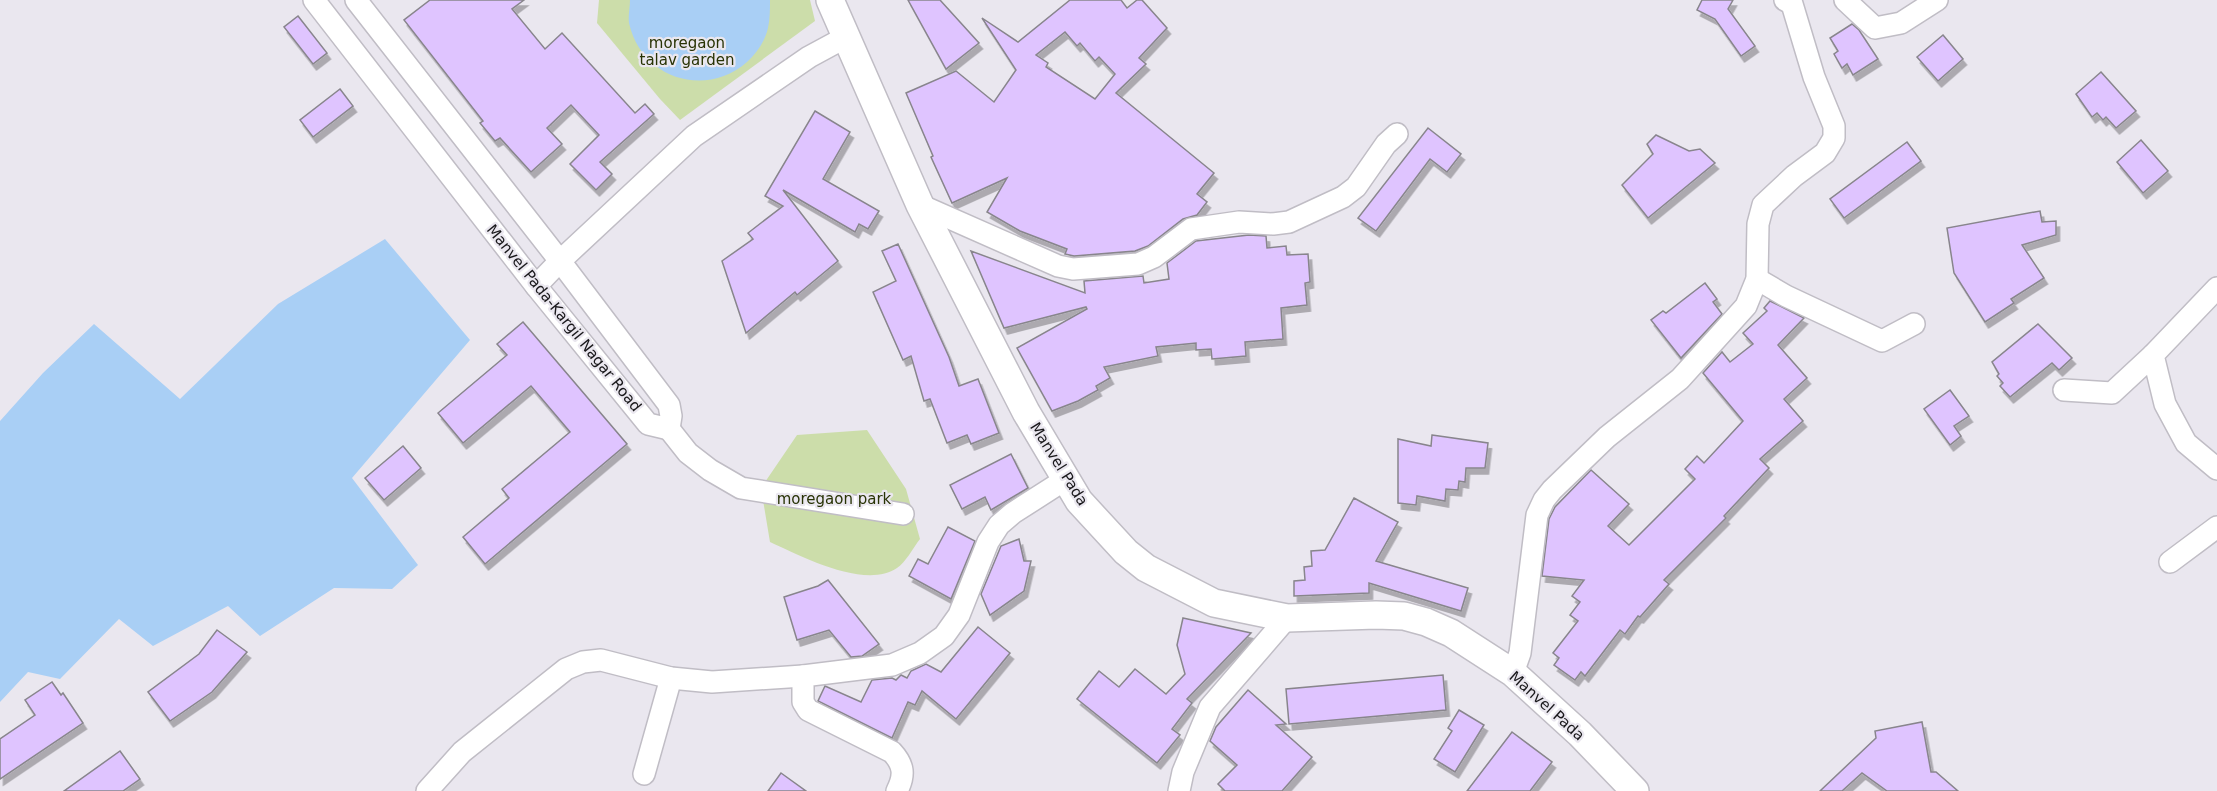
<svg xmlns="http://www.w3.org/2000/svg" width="2217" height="791" font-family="'DejaVu Sans',sans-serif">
  <defs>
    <filter id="shadow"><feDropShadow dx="3.5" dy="6" stdDeviation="0" flood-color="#0004"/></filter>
  </defs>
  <rect width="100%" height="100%" fill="#eae7ef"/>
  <!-- green -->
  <g fill="#cda">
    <polygon points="599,0 810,0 815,21 680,120 660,99 597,23"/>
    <path d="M867,430L906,489L920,539C913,548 906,562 897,568C865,590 801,556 770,542L761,488L797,435Z"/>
  </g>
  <!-- water -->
  <g fill="#a9cff5">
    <path d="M630,0H770C770,9 770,19 768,28C765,41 757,53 747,62C705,99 641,78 629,23C628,16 630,7 630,0Z"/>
    <polygon points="385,239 470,340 352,478 418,565 392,589 334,588 260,636 228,606 153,646 119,619 60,679 28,672 0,702 0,421 43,373 94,324 180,399 278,304"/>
  </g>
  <!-- building -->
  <g fill="#dfc4ff" stroke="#88858c" stroke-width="1.5" fill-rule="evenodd" filter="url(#shadow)">
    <polygon points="430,0 524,0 512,9 545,49 562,33 635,113 645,104 654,114 600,162 612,174 596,190 570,164 599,135 571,105 547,128 562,144 531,172 500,138 495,141 480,123 483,121 404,20"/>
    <polygon points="908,0 940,0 979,43 946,69"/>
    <path d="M1070,0H1121L1127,8L1137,0H1142L1167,28L1139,58L1146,64L1116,93L1214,173L1197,194L1207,202L1197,215L1183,219L1148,246L1135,251L1074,256L1065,254L1067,249L1020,231L987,212L1007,178L952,203L931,157L933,156L906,93L956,71L994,102L1016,70L982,18L1018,42ZM1065,32L1077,46L1080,43L1095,61L1099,57L1115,74L1095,99L1046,67L1048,63L1036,55Z"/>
    <polygon points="1702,0 1733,0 1728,9 1755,46 1741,56 1715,19 1697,10"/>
    <polygon points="298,16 327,53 313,64 284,27"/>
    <polygon points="1852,24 1859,30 1878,59 1853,75 1847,64 1842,68 1834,54 1838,51 1830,38"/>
    <polygon points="1943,35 1963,59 1938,81 1917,57"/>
    <polygon points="2101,72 2136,111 2116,128 2106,117 2103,120 2097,113 2092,117 2076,94"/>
    <polygon points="340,89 353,106 313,137 300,120"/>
    <polygon points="815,111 850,132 823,179 879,211 868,229 859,224 855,232 783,190 838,261 797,295 795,292 746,333 722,261 753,239 748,233 783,206 765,196"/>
    <polygon points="1428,128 1461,154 1447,172 1430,159 1376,231 1358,218"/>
    <polygon points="1656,135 1689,151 1700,149 1715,163 1648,218 1622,185 1653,154 1647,144"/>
    <polygon points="2141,140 2168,171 2143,193 2117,162"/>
    <polygon points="1907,142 1921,161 1844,218 1830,199"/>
    <polygon points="2040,211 2042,222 2056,221 2056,235 2022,245 2044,278 2011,299 2014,303 1985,322 1954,273 1947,228"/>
    <polygon points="1249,235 1266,236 1267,248 1286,246 1287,255 1308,254 1310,282 1305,283 1307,305 1281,308 1283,339 1245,342 1246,356 1212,359 1211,349 1196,350 1196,343 1156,347 1158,356 1104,367 1110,378 1096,386 1098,390 1078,401 1052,411 1017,348 1087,309 1086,307 1004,328 971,251 1085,293 1084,281 1143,276 1144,283 1169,279 1167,263 1196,241"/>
    <polygon points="898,244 949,357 959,386 978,379 999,433 971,444 967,435 947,443 930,399 924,401 911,356 903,360 873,292 896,281 882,251"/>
    <polygon points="1705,283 1717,299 1713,302 1722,314 1681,358 1651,320 1663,311 1666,313"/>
    <polygon points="1770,301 1804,318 1778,345 1807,378 1784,399 1803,421 1760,459 1769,468 1724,516 1726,518 1664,580 1669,584 1640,617 1638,616 1625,634 1620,630 1585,676 1581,672 1575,680 1554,665 1559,658 1553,653 1578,621 1570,615 1580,602 1572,596 1584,580 1542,576 1549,519 1555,507 1591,470 1629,504 1608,526 1629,545 1695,479 1685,469 1697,456 1704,463 1743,421 1703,373 1722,352 1730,362 1753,344 1743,333 1767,311 1764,308"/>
    <polygon points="523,322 627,444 485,564 463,537 509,498 502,489 570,432 531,386 463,443 438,413 507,355 497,344"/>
    <polygon points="2038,324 2072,358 2059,370 2052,363 2010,397 2000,386 2003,383 1997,376 1999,374 1992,362"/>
    <polygon points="1950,390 1969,416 1954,426 1961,436 1950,445 1924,409"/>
    <polygon points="1432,435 1488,443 1485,468 1466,468 1465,482 1459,481 1458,490 1446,489 1445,501 1417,496 1416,505 1398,503 1398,439 1431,446"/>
    <polygon points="403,446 421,468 384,500 365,478"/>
    <polygon points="1011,454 1028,488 991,510 985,497 962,509 950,485"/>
    <polygon points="1354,498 1398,522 1376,561 1468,588 1461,611 1369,583 1369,593 1294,596 1294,581 1305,580 1304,567 1312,566 1311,551 1325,550"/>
    <polygon points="948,527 975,541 951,599 909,576 918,559 928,564"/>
    <polygon points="1019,539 1024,561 1031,561 1024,591 990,615 981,594 1001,546"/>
    <polygon points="828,580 879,644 862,656 851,657 829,630 797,640 784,597 818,586"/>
    <polygon points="1183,618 1251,633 1187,699 1192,703 1172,729 1180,735 1157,763 1077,699 1099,671 1119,687 1135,669 1166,694 1185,674 1177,645"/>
    <polygon points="978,627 1010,653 956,719 922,691 915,705 908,702 892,738 818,701 825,686 861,702 872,680 892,678 896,680 901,675 907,678 911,671 926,664 941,672"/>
    <polygon points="217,630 247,652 212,692 170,721 148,692 199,654"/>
    <polygon points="1443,675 1446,710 1289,724 1286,689"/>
    <polygon points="52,682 61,695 63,693 83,723 0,779 0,739 35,715 25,700"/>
    <polygon points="1248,690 1286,724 1276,725 1312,757 1282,791 1225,791 1218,784 1237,765 1210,741 1216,727"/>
    <polygon points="1459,710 1484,725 1455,772 1434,759 1452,731 1448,728"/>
    <polygon points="1922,722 1931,772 1936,772 1958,791 1887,791 1862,773 1842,791 1820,791 1876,738 1875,731"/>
    <polygon points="1512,732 1552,762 1530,791 1467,791"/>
    <polygon points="120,751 140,779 123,791 64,791"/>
    <polygon points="781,773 806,791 768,791"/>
  </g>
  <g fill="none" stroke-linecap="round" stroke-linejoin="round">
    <defs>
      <g id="minor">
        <polyline points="314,0 536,286 648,424 669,429 671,416 669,405 560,261 356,0"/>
        <polyline points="1845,0 1875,28 1901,23 1937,0"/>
        <polyline points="920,205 1058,266 1073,269 1138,264 1154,257 1191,229 1239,222 1273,224 1289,222 1343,197 1356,187 1386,144 1397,134"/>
        <polyline points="1757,279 1786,296 1882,341 1914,324"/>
        <polyline points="536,286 560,261 694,136 809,57 846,37"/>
        <polyline points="2217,288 2153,355 2165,404 2186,443 2217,469"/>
        <polyline points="2064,390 2112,393 2153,355"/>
        <polyline points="669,429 688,453 710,470 741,488 903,514"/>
        <polyline points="2170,562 2217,527"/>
        <polyline points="1513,673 1520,653 1537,515 1544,500 1552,490 1607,437 1680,379 1746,306 1757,279 1758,224 1763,205 1794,176 1825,153 1834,138 1834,126 1814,77 1792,4 1785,0"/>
        <polyline points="644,774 671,678"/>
        <polyline points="427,791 462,752 566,669 583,662 601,660 671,678 712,682 803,676"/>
        <path d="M897,791C905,775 904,765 892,752L808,710L803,702V676L892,665L920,653L944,636L959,615L988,542L999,525L1013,513L1066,479"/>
        <polyline points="1179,791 1183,772 1210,707 1287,618"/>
      </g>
      <polyline id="major" points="830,0 920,205 1026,412 1079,501 1126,552 1146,568 1214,603 1287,618 1376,615 1404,616 1426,622 1451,633 1513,673 1580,734 1635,791"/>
    </defs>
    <!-- minor casing -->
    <use href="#minor" stroke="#c0bdc5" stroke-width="24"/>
    <!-- major casing -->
    <use href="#major" stroke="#c0bdc5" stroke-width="30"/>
    <!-- minor -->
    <use href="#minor" stroke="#fff" stroke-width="21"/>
    <!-- major -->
    <use href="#major" stroke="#fff" stroke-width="27"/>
  </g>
  <g text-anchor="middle" stroke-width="4.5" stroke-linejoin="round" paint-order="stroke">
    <!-- park labels -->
    <g font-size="15" fill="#283305" stroke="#eae7ef">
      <text x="687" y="48">moregaon<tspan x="687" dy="17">talav garden</tspan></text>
      <text x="834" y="504">moregaon park</text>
    </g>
    <!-- street labels -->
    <g font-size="15" fill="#19181b" stroke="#eae7ef">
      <text transform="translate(564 318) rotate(51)" y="5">Manvel Pada-Kargil Nagar Road</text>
      <text transform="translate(1059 464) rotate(58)" y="5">Manvel Pada</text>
      <text transform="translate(1547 706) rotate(42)" y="5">Manvel Pada</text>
    </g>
  </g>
</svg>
